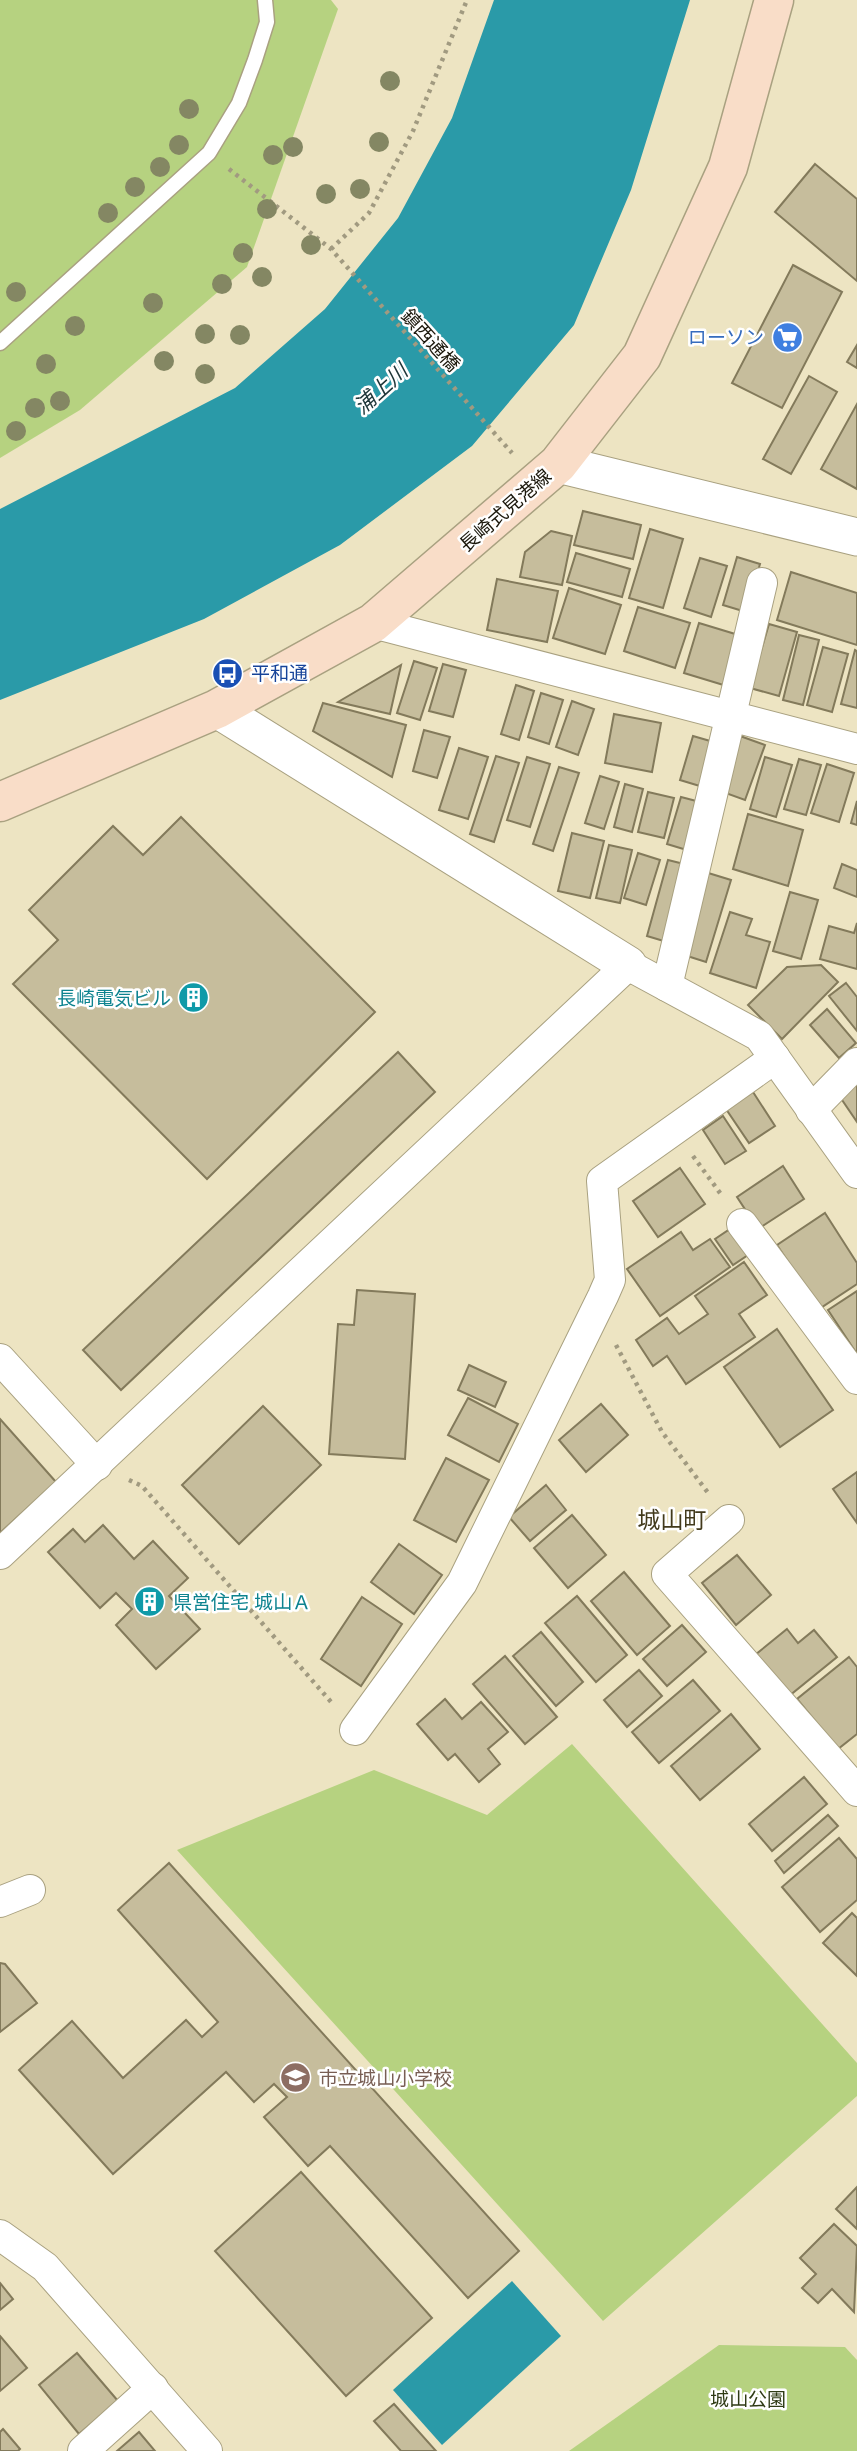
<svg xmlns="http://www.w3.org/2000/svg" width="857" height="2451" font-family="Montserrat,'Noto Sans JP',sans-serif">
  <rect width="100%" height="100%" fill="#ede4c2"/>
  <!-- green -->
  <g fill="#b6d280">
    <polygon points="0,0 331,0 338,9 247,267 80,410 0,458"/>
    <polygon points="572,1744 857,2063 857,2096 603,2321 177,1850 374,1770 487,1815"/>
    <polygon points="719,2345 845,2347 857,2360 857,2451 569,2451"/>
  </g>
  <!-- water -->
  <g fill="#2a9aa8">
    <polygon points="494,0 690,0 631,190 574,325 472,446 340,545 204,619 0,700 0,509 235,388 325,309 398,218 452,118"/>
    <polygon points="512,2281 561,2336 442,2445 393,2390"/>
  </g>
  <!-- building -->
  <g fill="#c6bd9c" stroke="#837a5b" stroke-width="2">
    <polygon points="815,164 857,199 857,281 775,212"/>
    <polygon points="793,265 842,292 782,408 732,383"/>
    <polygon points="857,345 857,368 847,362"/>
    <polygon points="809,376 837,392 791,474 763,459"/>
    <polygon points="857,404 857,489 821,469"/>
    <polygon points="583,511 641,525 633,559 574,545"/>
    <polygon points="650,529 683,539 663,608 629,598"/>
    <polygon points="551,531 572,536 562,585 520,577 525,552"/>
    <polygon points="576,553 630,569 622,597 567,582"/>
    <polygon points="737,557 760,564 746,612 723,605"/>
    <polygon points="700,558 727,566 711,617 684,608"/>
    <polygon points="791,572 857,593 857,645 777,620"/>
    <polygon points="497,579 558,591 547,642 487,630"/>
    <polygon points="569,588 621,605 605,654 553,638"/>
    <polygon points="638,607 690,623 675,668 624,651"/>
    <polygon points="699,623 745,637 730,687 684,673"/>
    <polygon points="769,624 797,632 779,696 750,688"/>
    <polygon points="799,635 819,640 803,705 783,700"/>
    <polygon points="823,647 848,654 832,712 807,705"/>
    <polygon points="855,650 857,651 857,708 841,704"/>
    <polygon points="414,661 437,668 420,720 397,713"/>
    <polygon points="443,664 466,670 453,717 429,711"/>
    <polygon points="401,665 390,714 338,702"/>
    <polygon points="516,685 534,691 519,740 501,734"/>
    <polygon points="541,693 563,700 549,744 528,737"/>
    <polygon points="572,701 594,709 578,755 556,747"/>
    <polygon points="323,703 406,725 392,777 313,731"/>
    <polygon points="614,714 661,723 652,772 605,763"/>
    <polygon points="424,730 450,737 437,778 413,771"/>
    <polygon points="693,736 717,743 703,787 680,780"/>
    <polygon points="740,736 765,745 745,800 720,791"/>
    <polygon points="459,748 488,757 468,819 439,810"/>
    <polygon points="496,756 519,763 494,842 470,834"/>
    <polygon points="527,757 550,764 530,827 507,820"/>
    <polygon points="765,757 792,765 776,817 750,809"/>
    <polygon points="799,759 821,765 806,815 784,809"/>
    <polygon points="827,764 854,773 839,822 811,813"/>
    <polygon points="559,767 579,773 553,851 533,844"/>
    <polygon points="600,776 619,782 604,829 585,823"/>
    <polygon points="625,784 643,789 632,832 614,827"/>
    <polygon points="648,792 674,798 664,838 638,832"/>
    <polygon points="681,797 704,803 690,851 667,844"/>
    <polygon points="857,801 857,825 851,823"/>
    <polygon points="748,814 803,830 788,886 733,869"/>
    <polygon points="181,817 375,1012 207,1179 13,984 58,940 29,910 113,826 143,855"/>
    <polygon points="572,833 604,841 590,898 558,891"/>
    <polygon points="609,845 632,850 620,903 596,898"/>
    <polygon points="638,853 660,860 646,905 624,898"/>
    <polygon points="668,860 688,865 667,942 647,936"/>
    <polygon points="842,864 857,870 857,897 834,888"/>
    <polygon points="705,872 731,880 706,962 681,954"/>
    <polygon points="790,892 818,900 801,959 773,951"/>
    <polygon points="730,912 752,919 746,935 770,942 756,988 710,973"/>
    <polygon points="857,923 857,969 820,959 829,926 854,933"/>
    <polygon points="821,965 838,982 782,1039 748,1005 787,967"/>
    <polygon points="846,983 857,997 857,1031 829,996"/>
    <polygon points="827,1009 856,1043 839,1058 810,1025"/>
    <polygon points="398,1052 435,1092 121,1390 83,1350"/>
    <polygon points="857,1081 857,1122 838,1094"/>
    <polygon points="753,1092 775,1126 749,1143 726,1109"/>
    <polygon points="723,1116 746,1151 725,1164 703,1130"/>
    <polygon points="783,1166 804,1199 758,1229 737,1197"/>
    <polygon points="680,1168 705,1204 658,1237 633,1201"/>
    <polygon points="825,1213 857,1263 857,1284 819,1309 777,1245"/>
    <polygon points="733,1227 751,1253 733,1265 715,1239"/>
    <polygon points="681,1232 693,1250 710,1239 730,1267 660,1316 627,1269"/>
    <polygon points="744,1262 767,1295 739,1314 755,1337 686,1384 667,1356 653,1366 636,1340 667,1318 679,1334 708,1314 695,1296"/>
    <polygon points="357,1290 415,1294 405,1459 329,1454 338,1324 354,1325"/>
    <polygon points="857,1291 857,1354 828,1310"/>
    <polygon points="777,1329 833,1410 780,1447 724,1367"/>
    <polygon points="469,1365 506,1382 495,1407 458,1390"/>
    <polygon points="468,1398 518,1424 499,1462 448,1435"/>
    <polygon points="601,1404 628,1435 586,1472 559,1440"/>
    <polygon points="263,1406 321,1465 239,1544 182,1485"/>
    <polygon points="0,1419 56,1482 0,1533"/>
    <polygon points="446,1458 489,1480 456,1542 414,1520"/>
    <polygon points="857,1472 857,1523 833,1489"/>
    <polygon points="546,1485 566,1510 530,1541 509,1517"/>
    <polygon points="572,1515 606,1555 568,1588 534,1548"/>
    <polygon points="103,1525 134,1559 153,1541 188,1578 169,1596 200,1629 156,1669 116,1625 132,1609 116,1593 100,1608 48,1552 73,1529 85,1542"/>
    <polygon points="399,1544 442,1575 414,1614 371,1582"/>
    <polygon points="737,1555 771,1595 736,1625 702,1583"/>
    <polygon points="624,1572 670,1626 637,1655 591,1601"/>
    <polygon points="577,1596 627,1655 596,1682 545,1623"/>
    <polygon points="362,1597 402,1624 361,1686 321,1659"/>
    <polygon points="682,1625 706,1652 667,1686 643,1659"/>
    <polygon points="787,1629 798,1643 814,1630 837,1657 789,1696 755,1655"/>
    <polygon points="541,1632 583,1682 556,1706 513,1656"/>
    <polygon points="505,1656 557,1717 525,1744 473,1684"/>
    <polygon points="849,1657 857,1667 857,1734 838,1749 797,1699"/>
    <polygon points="639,1670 662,1696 627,1727 604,1700"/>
    <polygon points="693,1680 720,1711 659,1763 632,1732"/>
    <polygon points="445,1699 462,1719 481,1702 508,1732 488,1749 500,1764 479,1782 455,1754 448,1760 417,1724"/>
    <polygon points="731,1714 760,1749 700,1800 671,1766"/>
    <polygon points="804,1777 827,1804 772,1851 749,1824"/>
    <polygon points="828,1815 838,1826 784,1873 775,1861"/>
    <polygon points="839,1838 857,1859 857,1900 820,1932 782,1887"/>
    <polygon points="169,1863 519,2251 468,2298 330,2146 308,2166 264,2117 287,2097 274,2084 254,2102 226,2072 113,2174 19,2070 72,2021 123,2078 186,2020 202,2037 218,2022 118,1910"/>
    <polygon points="852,1913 857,1918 857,1976 823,1943"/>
    <polygon points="0,1963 5,1964 37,2003 0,2032"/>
    <polygon points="301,2172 432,2318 346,2396 215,2251"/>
    <polygon points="857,2187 857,2229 836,2209"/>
    <polygon points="834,2224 857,2246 854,2312 832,2289 818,2303 802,2288 816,2274 800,2258"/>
    <polygon points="0,2283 13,2299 0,2310"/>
    <polygon points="0,2336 27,2368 0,2391"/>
    <polygon points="77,2353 118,2401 79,2434 39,2385"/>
    <polygon points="394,2404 436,2451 401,2451 374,2421"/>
    <polygon points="3,2429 20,2449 18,2451 0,2451 0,2432"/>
    <polygon points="139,2432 155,2451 117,2451"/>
  </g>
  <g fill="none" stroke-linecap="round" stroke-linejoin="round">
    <defs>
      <polyline id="service" points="0,343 209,153 239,103 255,60 267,22 265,0"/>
      <g id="minor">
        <polyline points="373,623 857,749"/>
        <polyline points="667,986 762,583"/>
        <polyline points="811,1110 857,1063"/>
        <polyline points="742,1224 857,1379"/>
        <polyline points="0,1359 97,1465"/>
        <polyline points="729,1520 667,1574 857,1791"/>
        <polyline points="0,1554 628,965 759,1036 857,1173"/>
        <polyline points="355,1730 462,1583 603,1296 610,1280 602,1181 775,1058"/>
        <polyline points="0,1902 30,1890"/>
        <polyline points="0,2235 45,2267 207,2451"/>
        <polyline points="83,2451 153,2388"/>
      </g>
      <g id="tertiary">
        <polyline points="558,464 857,537"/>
        <polyline points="217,709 628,965"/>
      </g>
      <polyline id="secondary" points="0,802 217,709 373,623 558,464 642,356 728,167 774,0"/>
    </defs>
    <!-- service casing -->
    <use href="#service" stroke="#a9a180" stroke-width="17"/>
    <!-- minor casing -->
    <use href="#minor" stroke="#a9a180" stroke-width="32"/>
    <!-- tertiary casing -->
    <use href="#tertiary" stroke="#a9a180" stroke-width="39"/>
    <!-- secondary casing -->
    <use href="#secondary" stroke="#a9a180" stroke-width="41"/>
    <!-- path -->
    <g stroke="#a19a80" stroke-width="4.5" stroke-dasharray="3.5 5" stroke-linecap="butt">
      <polyline points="229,169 331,249 512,453"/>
      <polyline points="331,249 369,213 413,131 467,0"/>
      <polyline points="693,1156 723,1197"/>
      <polyline points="616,1345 662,1432 709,1494"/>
      <polyline points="129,1480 142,1486 332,1703"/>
    </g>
    <!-- service -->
    <use href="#service" stroke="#fff" stroke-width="14"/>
    <!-- minor -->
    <use href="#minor" stroke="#fff" stroke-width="30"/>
    <!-- tertiary -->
    <use href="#tertiary" stroke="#fff" stroke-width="37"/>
    <!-- secondary -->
    <use href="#secondary" stroke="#f9ddc8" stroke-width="38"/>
  </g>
  <!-- trees -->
  <g fill="#848763">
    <circle cx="390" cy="81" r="10"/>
    <circle cx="189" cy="109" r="10"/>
    <circle cx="379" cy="142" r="10"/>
    <circle cx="179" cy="145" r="10"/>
    <circle cx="293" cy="147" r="10"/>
    <circle cx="273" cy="155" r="10"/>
    <circle cx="160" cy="167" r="10"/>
    <circle cx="135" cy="187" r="10"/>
    <circle cx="360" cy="189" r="10"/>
    <circle cx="326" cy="194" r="10"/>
    <circle cx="267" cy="209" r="10"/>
    <circle cx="108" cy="213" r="10"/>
    <circle cx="311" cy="245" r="10"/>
    <circle cx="243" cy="253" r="10"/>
    <circle cx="262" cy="277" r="10"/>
    <circle cx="222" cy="284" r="10"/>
    <circle cx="16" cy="292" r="10"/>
    <circle cx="153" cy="303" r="10"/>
    <circle cx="75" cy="326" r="10"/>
    <circle cx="205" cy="334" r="10"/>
    <circle cx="240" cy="335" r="10"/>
    <circle cx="164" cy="361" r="10"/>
    <circle cx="46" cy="364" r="10"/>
    <circle cx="205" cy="374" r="10"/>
    <circle cx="60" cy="401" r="10"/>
    <circle cx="35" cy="408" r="10"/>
    <circle cx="16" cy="431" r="10"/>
  </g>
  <!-- icons -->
  <defs>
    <symbol id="supermarket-disc" viewBox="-11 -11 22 22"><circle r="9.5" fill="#3f7fe0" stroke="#fff"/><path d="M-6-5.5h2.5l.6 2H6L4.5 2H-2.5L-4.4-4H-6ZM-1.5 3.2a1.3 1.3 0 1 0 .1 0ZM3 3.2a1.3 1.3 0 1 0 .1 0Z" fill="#fff"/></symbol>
    <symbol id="bus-disc" viewBox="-11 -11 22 22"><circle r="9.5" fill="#1a4fb4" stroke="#fff"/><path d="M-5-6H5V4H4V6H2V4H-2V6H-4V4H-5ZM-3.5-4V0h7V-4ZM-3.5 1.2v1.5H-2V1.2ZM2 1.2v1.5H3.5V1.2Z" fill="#fff"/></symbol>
    <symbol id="building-disc" viewBox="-11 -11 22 22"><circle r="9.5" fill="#0f9aa8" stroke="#fff"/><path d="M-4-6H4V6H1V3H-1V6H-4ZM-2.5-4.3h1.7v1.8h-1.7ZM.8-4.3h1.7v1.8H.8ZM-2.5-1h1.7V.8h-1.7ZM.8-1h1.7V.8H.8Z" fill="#fff"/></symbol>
    <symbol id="school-disc" viewBox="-11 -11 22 22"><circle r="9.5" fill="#8d6e63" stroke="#fff"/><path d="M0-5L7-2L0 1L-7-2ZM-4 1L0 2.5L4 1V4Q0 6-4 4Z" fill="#fff"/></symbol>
  </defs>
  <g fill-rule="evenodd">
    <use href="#supermarket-disc" x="770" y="320" width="35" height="35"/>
    <use href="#bus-disc" x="210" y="656" width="35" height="35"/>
    <use href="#building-disc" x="176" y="980" width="35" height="35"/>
    <use href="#building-disc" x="132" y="1584" width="35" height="35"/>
    <use href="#school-disc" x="278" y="2060" width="35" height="35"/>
  </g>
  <g text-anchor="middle" stroke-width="5" stroke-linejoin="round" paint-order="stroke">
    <!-- shop labels -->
    <g font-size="19" fill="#366cbe" stroke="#fff" text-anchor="end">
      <text x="764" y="344">ローソン</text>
    </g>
    <!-- street labels -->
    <g font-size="19" fill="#1b170b" stroke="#fff">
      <text transform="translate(431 340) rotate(48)" y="7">鎮西通橋</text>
      <text transform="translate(505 510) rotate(-41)" y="7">長崎式見港線</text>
    </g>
    <!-- transit labels -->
    <g font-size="19" fill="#164399" stroke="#fff" text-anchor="start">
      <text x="251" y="680">平和通</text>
    </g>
    <!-- culture labels -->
    <g font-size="19" fill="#0d838f" stroke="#fff" text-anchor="end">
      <text x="171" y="1005">長崎電気ビル</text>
      <text x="173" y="1609" text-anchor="start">県営住宅 城山Ａ</text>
    </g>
    <!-- education labels -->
    <g font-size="19" fill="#785e54" stroke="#fff" text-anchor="start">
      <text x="319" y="2085">市立城山小学校</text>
    </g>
    <!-- park labels -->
    <g font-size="19" fill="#2f3b15" stroke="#fff">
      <text x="748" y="2406">城山公園</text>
    </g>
    <!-- water labels -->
    <g font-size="21" font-style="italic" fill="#20383b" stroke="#fff">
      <text transform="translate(381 389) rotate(-42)" y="7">浦上川</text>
    </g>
    <!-- quarter labels -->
    <g font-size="23" fill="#423a1c" stroke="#fff">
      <text x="672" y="1528">城山町</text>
    </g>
  </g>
</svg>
